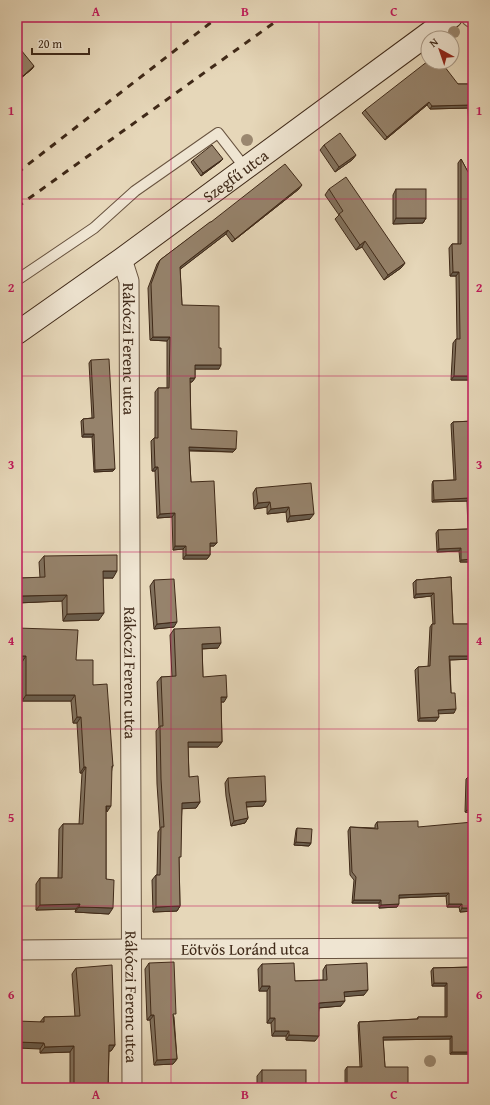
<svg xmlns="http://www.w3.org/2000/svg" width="490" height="1105" font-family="'Gentium Book Plus',serif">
  <rect width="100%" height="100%" fill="#e6d7b9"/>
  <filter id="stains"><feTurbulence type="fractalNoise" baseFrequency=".005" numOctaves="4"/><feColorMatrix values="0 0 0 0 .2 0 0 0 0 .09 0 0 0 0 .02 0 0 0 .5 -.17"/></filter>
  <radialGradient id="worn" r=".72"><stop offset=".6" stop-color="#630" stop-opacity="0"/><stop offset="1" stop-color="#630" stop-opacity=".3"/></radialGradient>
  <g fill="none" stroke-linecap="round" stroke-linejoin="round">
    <defs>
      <polyline id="lane" points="17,280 94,228 135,191 218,133 246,169"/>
      <g id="street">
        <polyline points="471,17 473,18"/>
        <path id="s1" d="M122,259L129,281L132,1088"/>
        <path id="s2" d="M17,950L132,949L473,948"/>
      </g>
      <g id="secondary">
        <path id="s3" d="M17,333L122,259L451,17"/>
      </g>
    </defs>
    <!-- lane casing -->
    <use href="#lane" stroke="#695440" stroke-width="12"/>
    <!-- street casing -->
    <use href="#street" stroke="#695440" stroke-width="21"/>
    <!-- secondary casing -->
    <use href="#secondary" stroke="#3f2918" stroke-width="24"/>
    <!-- lane -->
    <use href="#lane" stroke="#efe5d2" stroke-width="10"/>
    <!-- street -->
    <use href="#street" stroke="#efe5d2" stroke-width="19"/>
    <!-- secondary -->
    <use href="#secondary" stroke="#efe5d2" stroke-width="22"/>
    <!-- rail -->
    <g stroke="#3f2918" stroke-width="3" stroke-dasharray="7 7" stroke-linecap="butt">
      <polyline points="17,173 218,17"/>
      <polyline points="17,207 282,17"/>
    </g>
  </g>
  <!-- trees -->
  <g fill="#9a876f">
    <circle cx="454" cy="32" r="6"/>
    <circle cx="247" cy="140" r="6"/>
    <circle cx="430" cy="1061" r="6"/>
  </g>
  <!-- wall -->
  <g fill="#81715d" stroke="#3f2918">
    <polygon points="17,53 34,66 32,69 21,78 17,73"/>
    <polygon points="458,84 473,84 473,128 469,128 468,108 430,109 427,105 385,140 362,113 365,110"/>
    <polygon points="324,145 356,155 352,160 335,172 320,150"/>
    <polygon points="473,158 473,373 472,373 469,380 451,380 453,343 456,339 457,339 456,276 450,276 449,248 452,244 458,244 458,163 461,159 470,176 470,162"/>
    <polygon points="223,159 221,161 201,176 191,162 193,160"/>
    <polygon points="299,189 232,242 226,234 180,269 182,305 219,369 195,369 195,378 192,382 190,382 191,429 233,452 189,451 191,482 217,543 214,546 210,546 210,555 207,559 183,559 183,549 173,550 172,517 157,518 155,471 152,471 151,441 154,438 155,438 155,392 158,388 167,388 167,341 150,340 148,288 157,264 160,260 211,222"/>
    <polygon points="329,189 405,263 401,268 384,280 362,247 356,250 335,219 339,215 325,195"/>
    <polygon points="396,189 426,218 423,223 393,224 393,195"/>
    <polygon points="91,360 113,471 94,472 92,437 82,437 81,421 83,419 92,418 89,363"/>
    <polygon points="473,421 473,562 460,562 459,551 437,552 436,533 438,530 468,529 467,501 432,502 432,484 433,481 454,480 451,424 453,422"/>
    <polygon points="256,488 310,519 287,522 286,512 267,514 267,507 254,509 253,493"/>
    <polygon points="44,556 113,578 103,578 99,620 63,621 62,601 17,603 17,583 21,578 40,578 39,562"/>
    <polygon points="451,577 453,624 473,624 473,659 450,660 451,693 454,713 438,713 436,721 418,721 415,670 418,667 428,667 430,627 432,624 433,624 431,596 414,598 413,583 416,580"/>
    <polygon points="154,580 174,627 154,629 150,586"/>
    <polygon points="17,628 76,660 93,685 113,766 112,768 106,812 106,879 109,914 75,912 76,909 36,910 36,884 40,878 58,878 59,829 63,824 79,824 82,773 80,773 77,723 73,723 71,701 22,701 22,662 17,661"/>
    <polygon points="174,629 218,648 202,649 203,677 224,702 221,702 222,742 218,747 188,747 189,777 200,802 196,808 182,808 179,859 180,906 177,911 153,912 152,880 156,875 157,875 158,832 160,829 157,784 156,731 159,727 157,682 161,677 172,677 170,635"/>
    <polygon points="472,725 473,725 473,813 465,812 466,779 468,777 473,777 470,728"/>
    <polygon points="228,778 266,801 263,806 246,807 248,818 245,823 231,826 226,796 225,783"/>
    <polygon points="377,822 418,827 473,911 460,912 459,907 447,907 446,896 399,898 397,907 379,908 379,903 352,903 354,880 350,875 348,831 350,827 375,828 375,825"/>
    <polygon points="297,828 311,843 309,846 294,845 296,830"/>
    <polygon points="149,963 174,1017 177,1059 173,1064 154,1065 150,1020 147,1020 145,969"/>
    <polygon points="262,964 295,981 323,980 323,970 326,965 364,995 344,996 341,1006 319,1008 315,1041 286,1040 286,1036 272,1036 271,1023 267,1023 267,991 259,991 258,969"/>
    <polygon points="473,967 473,1054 450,1054 450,1039 383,1040 385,1067 408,1088 345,1088 345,1070 347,1067 360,1067 358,1025 359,1022 417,1019 418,1017 445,1017 445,986 432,986 431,971 433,968"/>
    <polygon points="76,968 115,1045 111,1051 109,1051 108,1088 70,1088 70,1052 40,1053 40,1022 44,1017 75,1017 72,974"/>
    <polygon points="262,1070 306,1088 257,1088 257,1076"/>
  </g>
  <!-- shaded-wall -->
  <g fill="#695c4c" stroke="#3f2918">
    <polygon points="34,66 32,69 21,78 23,76"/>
    <polygon points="429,102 427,105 385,140 387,137"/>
    <polygon points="471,105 468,108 430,109 432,106"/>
    <polygon points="471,125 473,125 473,128 469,128"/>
    <polygon points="356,155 352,160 335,172 339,167"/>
    <polygon points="223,159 221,161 201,176 203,173"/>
    <polygon points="302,185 299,189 232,242 235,239"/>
    <polygon points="396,218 426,218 423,223 393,224"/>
    <polygon points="228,230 226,234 178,271 180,267"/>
    <polygon points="365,241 362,247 356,250 360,245"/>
    <polygon points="405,263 401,268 384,280 388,275"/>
    <polygon points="453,272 459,272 456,276 450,276"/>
    <polygon points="153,337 170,337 167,341 150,340"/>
    <polygon points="195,365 221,365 219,369 193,369"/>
    <polygon points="454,376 472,376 469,380 451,380"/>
    <polygon points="190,378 195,378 192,382 188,382"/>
    <polygon points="84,434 94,434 92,437 82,437"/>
    <polygon points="189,447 236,449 233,452 187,450"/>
    <polygon points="155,467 158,467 155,471 152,471"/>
    <polygon points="115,469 113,471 94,472 95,470"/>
    <polygon points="469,498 467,501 432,502 434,500"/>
    <polygon points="270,502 267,507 254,509 258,503"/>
    <polygon points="289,507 286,512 267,514 271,509"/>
    <polygon points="175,513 172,517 157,518 160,514"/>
    <polygon points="314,514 310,519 287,522 290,516"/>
    <polygon points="210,543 217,543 214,546 207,546"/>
    <polygon points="175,546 186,546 183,549 173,550"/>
    <polygon points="461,548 459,551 437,552 439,549"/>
    <polygon points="186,555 210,555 207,559 183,559"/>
    <polygon points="473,559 473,562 460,562 461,560"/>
    <polygon points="103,571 117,571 113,578 98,578"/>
    <polygon points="434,593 431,596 414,598 416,594"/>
    <polygon points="67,595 62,601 17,603 21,596"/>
    <polygon points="104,613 99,620 63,621 67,614"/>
    <polygon points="177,622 174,627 154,629 157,624"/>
    <polygon points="221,643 218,648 198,649 202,644"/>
    <polygon points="17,656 26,656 22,662 17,661"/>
    <polygon points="449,656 473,656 473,659 447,660"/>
    <polygon points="26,695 75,695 71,701 22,701"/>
    <polygon points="221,697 227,697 224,702 217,702"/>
    <polygon points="456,709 454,713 436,714 438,710"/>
    <polygon points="77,717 81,717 77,723 73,723"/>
    <polygon points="439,717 436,721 418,721 420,718"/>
    <polygon points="188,742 222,742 218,747 185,747"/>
    <polygon points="84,767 86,767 82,773 80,773"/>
    <polygon points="266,801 263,806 242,807 246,802"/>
    <polygon points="200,802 196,808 178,809 182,803"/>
    <polygon points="106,806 111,806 107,812"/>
    <polygon points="467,810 473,810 473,813 465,812"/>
    <polygon points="248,818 245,823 231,826 234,821"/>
    <polygon points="296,842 311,843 309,846 294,845"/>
    <polygon points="449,893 446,896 397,898 399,895"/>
    <polygon points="354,900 381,900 379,903 352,903"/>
    <polygon points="80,904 76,909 36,910 40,905"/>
    <polygon points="399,904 397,907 379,908 381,905"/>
    <polygon points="449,904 462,904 459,907 447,907"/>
    <polygon points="180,906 177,911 153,912 156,907"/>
    <polygon points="79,907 113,908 109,914 75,912"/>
    <polygon points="462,908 473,908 473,911 460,912"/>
    <polygon points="434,983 447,983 445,986 432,986"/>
    <polygon points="262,986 270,986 267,991 259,991"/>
    <polygon points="368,990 364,995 341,997 344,992"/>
    <polygon points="345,1001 341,1006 316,1008 319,1003"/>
    <polygon points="151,1015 154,1015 150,1020 147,1020"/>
    <polygon points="270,1018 275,1018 271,1023 267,1023"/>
    <polygon points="275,1031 289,1031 286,1036 272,1036"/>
    <polygon points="289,1035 319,1036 315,1041 286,1040"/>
    <polygon points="452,1036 450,1039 381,1040 383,1037"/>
    <polygon points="17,1042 44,1043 40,1049 17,1048"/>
    <polygon points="109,1045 115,1045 111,1051 104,1051"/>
    <polygon points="74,1046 70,1052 40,1053 45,1047"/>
    <polygon points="452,1052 473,1052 473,1054 450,1054"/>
    <polygon points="177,1059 173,1064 154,1065 157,1060"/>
  </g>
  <!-- building -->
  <g fill="#96836c" stroke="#3f2918">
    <polygon points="21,50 34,66 23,76 17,68 17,53"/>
    <polygon points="428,61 428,62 441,62 458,84 473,84 473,125 471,125 471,105 432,106 429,102 387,137 365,110"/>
    <polygon points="340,133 356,155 339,167 324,145"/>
    <polygon points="212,145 223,159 203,173 193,160"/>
    <polygon points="461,159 473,181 473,369 472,369 472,376 454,376 456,339 460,339 459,272 453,272 452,244 461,244"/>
    <polygon points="285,164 302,185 235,239 228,230 180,267 182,305 219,306 219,348 221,348 221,365 195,365 195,378 190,378 191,429 237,431 236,449 189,447 191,482 214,481 217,543 210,543 210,555 186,555 186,546 175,546 175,513 160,514 158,467 155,467 154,438 158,438 158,388 169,388 170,337 153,337 151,284 160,260 210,222 211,222"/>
    <polygon points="346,177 405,263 388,275 365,241 360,245 339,214 343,211 329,189"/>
    <rect x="396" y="189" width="30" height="29"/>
    <polygon points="109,359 115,469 95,470 94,434 84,434 83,419 94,418 91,360"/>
    <polygon points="473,421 473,559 461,560 461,548 439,549 438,530 470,529 469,498 434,500 433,481 456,480 453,422"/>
    <polygon points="311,483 314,514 290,516 289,507 271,509 270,502 258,503 256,488"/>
    <polygon points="117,555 117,571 103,571 104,613 67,614 67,595 21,596 21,578 45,577 44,556"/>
    <polygon points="451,577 453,624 473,624 473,656 449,656 451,693 455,693 456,709 438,710 439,717 420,718 418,667 430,666 432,624 435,624 434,593 416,594 416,580"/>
    <polygon points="174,579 177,622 157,624 154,580"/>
    <polygon points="220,627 221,643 202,644 203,677 226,675 227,697 221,697 222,742 188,742 189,777 198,776 200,802 182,803 181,857 179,857 180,906 156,907 156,875 160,875 161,827 164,827 161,779 160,726 163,726 161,677 176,676 174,629"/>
    <polygon points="17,628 78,630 76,660 93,660 93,685 107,684 113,766 112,766 111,806 106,806 106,879 114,880 113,908 79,907 80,904 40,905 40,878 62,878 63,824 83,824 86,767 84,767 81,717 77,717 75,695 26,695 26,656 17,656"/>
    <polygon points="472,725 473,725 473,748"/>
    <polygon points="265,776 266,801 246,802 248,818 234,821 229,792 228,778"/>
    <polygon points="468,777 473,777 473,810 467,810"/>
    <polygon points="418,821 418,827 473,822 473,908 462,908 462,904 449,904 449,893 399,895 399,904 381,905 381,900 354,900 356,877 352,872 350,827 378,829 377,822"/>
    <polygon points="297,828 312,829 311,843 296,842"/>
    <polygon points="174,962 176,1014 173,1014 177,1059 157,1060 154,1015 151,1015 149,963"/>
    <polygon points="294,963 295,981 327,980 326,965 367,963 368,990 344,992 345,1001 319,1003 319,1036 289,1035 289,1031 275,1031 275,1018 270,1018 270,986 262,986 262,964"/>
    <polygon points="112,965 115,1045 109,1045 108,1088 74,1088 74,1046 45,1047 44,1043 17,1042 17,1021 44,1022 44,1017 80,1016 76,968"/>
    <polygon points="473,967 473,1052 452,1052 452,1036 383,1037 385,1067 408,1067 408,1088 347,1088 347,1067 362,1067 359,1022 418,1019 418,1017 447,1017 447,983 434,983 433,968"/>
    <rect x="262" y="1070" width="44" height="18"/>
  </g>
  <!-- grid -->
  <path fill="none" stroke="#c2185b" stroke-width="1" stroke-opacity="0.55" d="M171,17V1088M319,17V1088M17,199H473M17,376H473M17,552H473M17,729H473M17,906H473"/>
  <g text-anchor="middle" stroke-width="3.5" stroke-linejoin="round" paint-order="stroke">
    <!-- street labels -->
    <g font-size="16" fill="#3f2918" stroke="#efe5d2">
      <text dy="6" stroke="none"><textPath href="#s3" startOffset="269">Szegfű utca</textPath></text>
      <text dy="6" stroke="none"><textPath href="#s1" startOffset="91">Rákóczi Ferenc utca</textPath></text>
      <text dy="6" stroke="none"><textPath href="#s1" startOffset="415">Rákóczi Ferenc utca</textPath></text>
      <text dy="6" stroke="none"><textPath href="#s2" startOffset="228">Eötvös Loránd utca</textPath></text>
      <text dy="6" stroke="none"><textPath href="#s1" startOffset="739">Rákóczi Ferenc utca</textPath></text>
    </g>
  </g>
  <!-- margin -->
  <rect width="490" height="1105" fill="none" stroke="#e6d7b9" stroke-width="44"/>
  <!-- north arrow -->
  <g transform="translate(440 50) rotate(320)"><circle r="19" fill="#efe5d2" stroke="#a99a88"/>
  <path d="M0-3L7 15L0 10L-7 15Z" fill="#8f2418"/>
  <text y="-6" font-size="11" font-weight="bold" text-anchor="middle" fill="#3f2918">N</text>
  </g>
  <!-- scale -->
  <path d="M32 48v6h57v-6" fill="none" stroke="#3f2918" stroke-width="2"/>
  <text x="38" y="48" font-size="12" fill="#3f2918" stroke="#efe5d2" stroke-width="3" paint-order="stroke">20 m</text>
  <rect x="22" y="22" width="446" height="1061" fill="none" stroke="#c2185b" stroke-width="1.5"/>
  <g font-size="13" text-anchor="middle" font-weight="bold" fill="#c2185b">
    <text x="96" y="16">A</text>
    <text x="245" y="16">B</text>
    <text x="394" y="16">C</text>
    <text x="11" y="115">1</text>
    <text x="479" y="115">1</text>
    <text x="11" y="292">2</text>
    <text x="479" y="292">2</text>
    <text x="11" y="469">3</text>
    <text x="479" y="469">3</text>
    <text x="11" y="645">4</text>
    <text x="479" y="645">4</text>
    <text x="11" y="822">5</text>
    <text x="479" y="822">5</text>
    <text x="11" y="999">6</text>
    <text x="479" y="999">6</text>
    <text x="96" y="1099">A</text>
    <text x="245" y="1099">B</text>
    <text x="394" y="1099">C</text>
  </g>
  <rect width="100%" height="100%" filter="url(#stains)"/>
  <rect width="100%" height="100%" fill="url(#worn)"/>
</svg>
